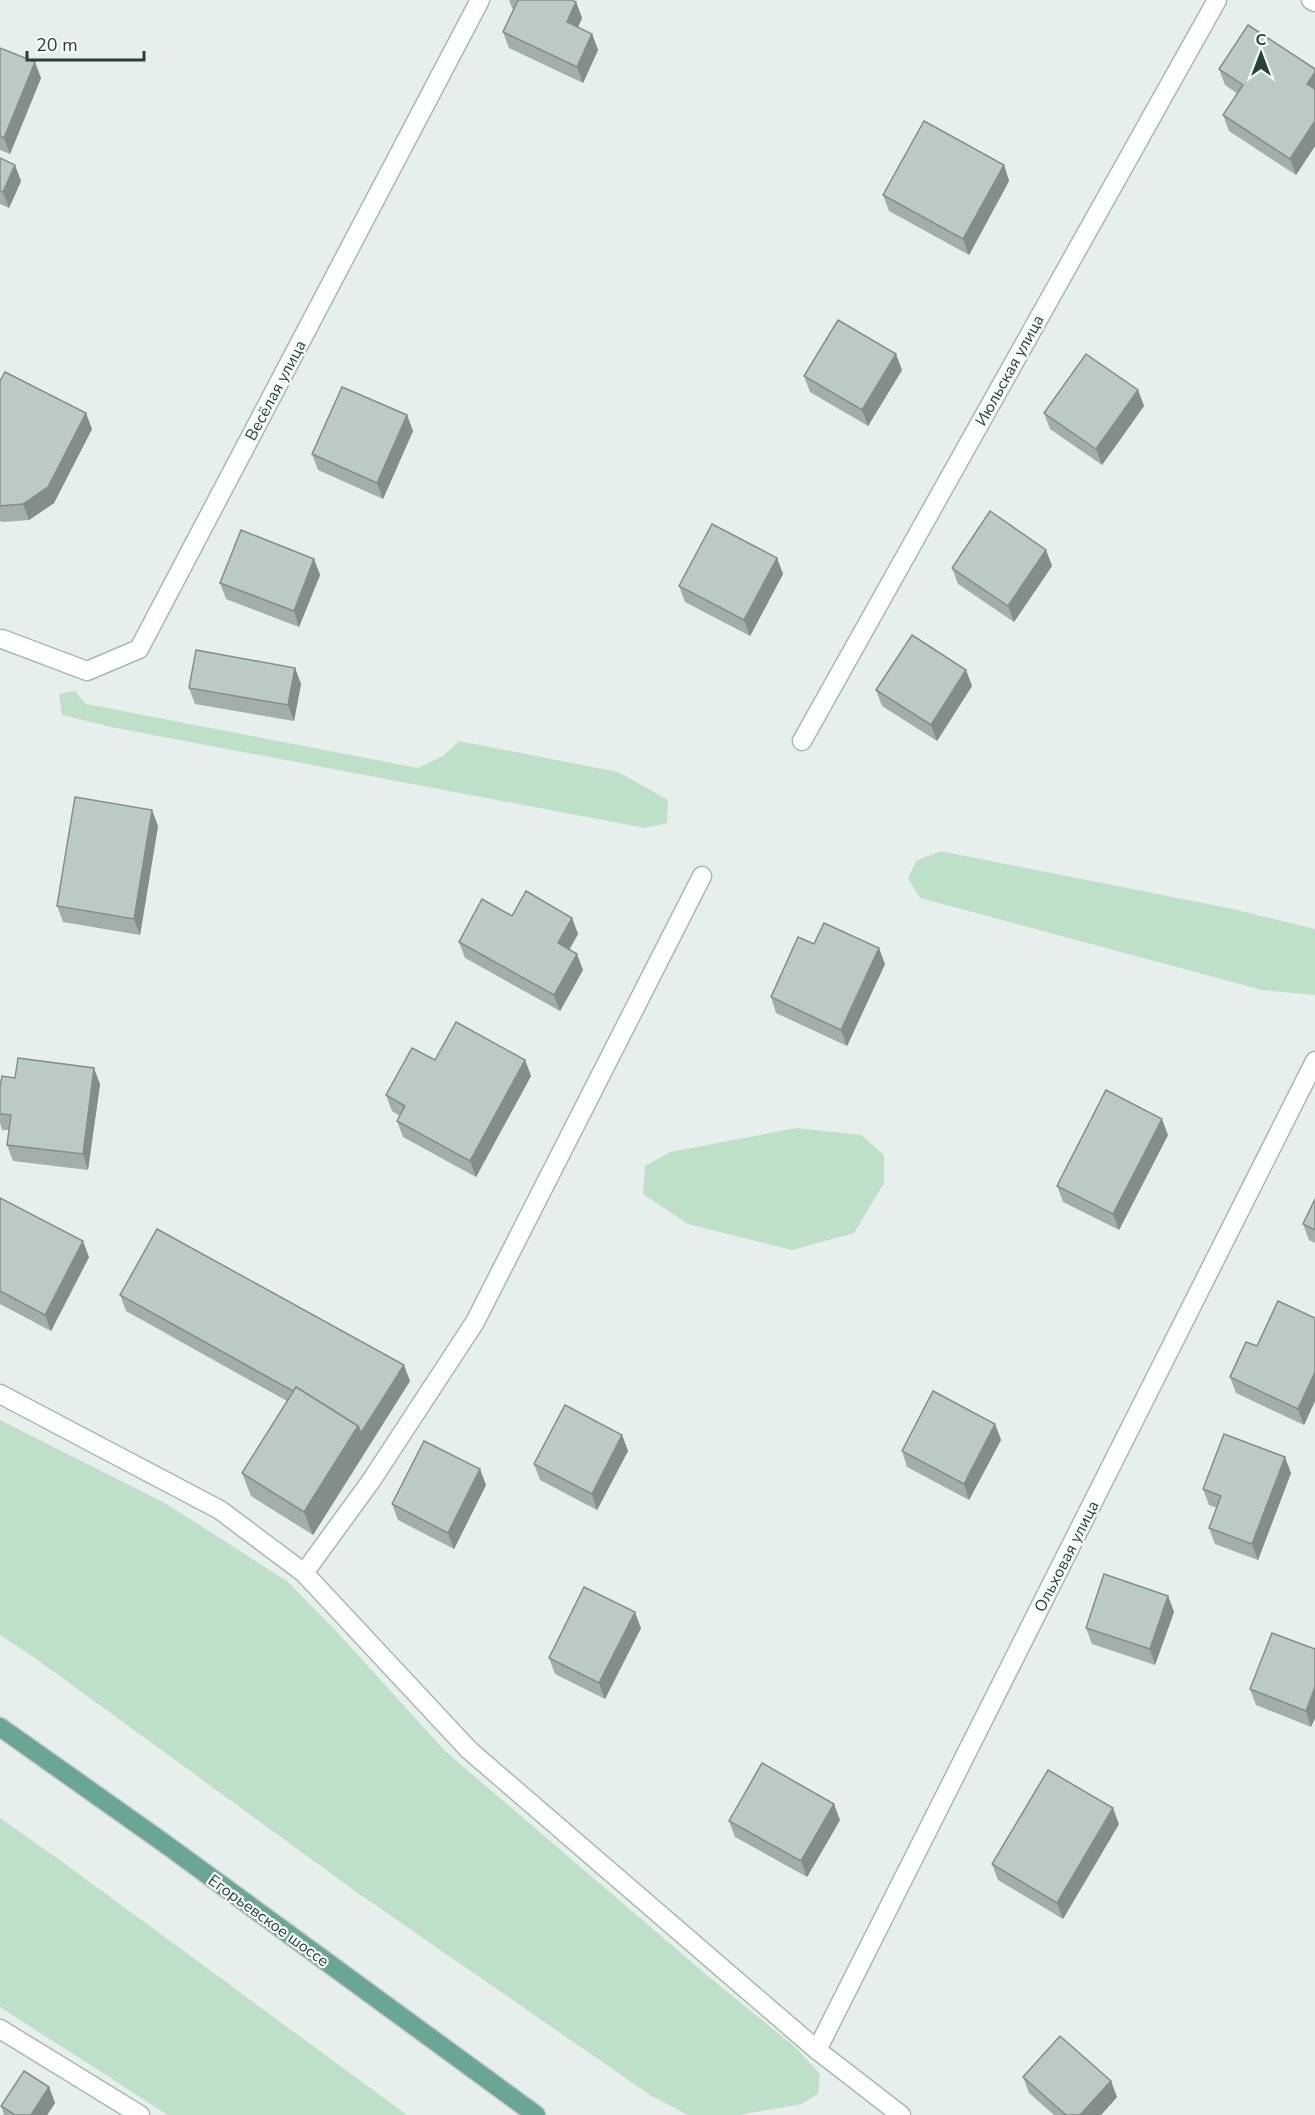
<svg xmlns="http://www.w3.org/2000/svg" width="1315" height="2115" font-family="'Nunito Sans',sans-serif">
  <rect width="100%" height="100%" fill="#e6efeb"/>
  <!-- green -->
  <g fill="#bfe0c8">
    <polygon points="75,691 86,704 418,768 443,756 459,741 618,772 668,800 667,823 645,828 111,727 62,715 59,694"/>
    <polygon points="940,851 1233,909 1315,929 1315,995 1262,990 920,898 908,878 916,861"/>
    <polygon points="797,1128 861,1135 884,1155 884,1183 854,1233 792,1250 688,1224 643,1194 645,1166 670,1152"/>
    <polygon points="0,1420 165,1503 287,1581 337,1632 446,1752 709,1977 795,2047 820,2074 818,2094 801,2104 739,2115 688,2115 650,2095 355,1891 35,1658 0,1635"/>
    <polygon points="0,1818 57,1858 407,2115 168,2115 0,2007"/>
  </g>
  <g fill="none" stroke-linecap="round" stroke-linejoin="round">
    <defs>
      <g id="minor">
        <polyline points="1311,0 1315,2"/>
        <polyline points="2,639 87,671 139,649 480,0"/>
        <polyline points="802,741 1217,0"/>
        <polyline points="0,1394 220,1510 304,1573 469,1750 817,2050 901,2115"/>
        <polyline points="304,1573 371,1481 475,1322 702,876"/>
        <polyline points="0,2029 140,2115"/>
        <polyline points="817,2050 1315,1061"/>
      </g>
      <polyline id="major" points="0,1727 164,1843 536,2115"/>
    </defs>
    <!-- minor casing -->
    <use href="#minor" stroke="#a8b8b2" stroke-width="21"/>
    <!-- major casing -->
    <use href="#major" stroke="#c2cac8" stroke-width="21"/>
    <!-- minor -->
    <use href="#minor" stroke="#fff" stroke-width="18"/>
    <!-- major -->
    <use href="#major" stroke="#6aa596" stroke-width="18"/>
  </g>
  <!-- wall -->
  <g fill="#a1aea9">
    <polygon points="509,0 572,0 576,2 582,18 578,27 592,34 598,50 583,83 509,48 503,32 514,9 512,8"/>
    <polygon points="0,48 41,78 10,154 0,150"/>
    <polygon points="1219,69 1315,69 1315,146 1296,175 1229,131 1223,115 1238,94 1225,85"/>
    <polygon points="0,158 21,181 9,208 0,204"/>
    <polygon points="1004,165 1009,181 969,255 889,211 883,195"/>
    <polygon points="902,370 868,426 810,392 804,376"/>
    <polygon points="0,381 92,429 54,503 29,520 3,522 0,521"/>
    <polygon points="1138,390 1144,406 1102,465 1050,429 1044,413"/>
    <polygon points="407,415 413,431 383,499 318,470 312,454"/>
    <polygon points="1046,550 1052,566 1014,622 958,584 952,568"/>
    <polygon points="777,558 783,574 750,636 685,602 679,586"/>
    <polygon points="314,559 320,575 299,627 226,599 220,583"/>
    <polygon points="295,668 301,684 294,721 195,704 189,688"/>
    <polygon points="966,670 972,686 937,741 882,706 876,690"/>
    <polygon points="158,826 140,935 63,922 57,906"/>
    <polygon points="512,916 572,918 578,934 569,950 583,970 560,1011 465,958 459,942"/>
    <polygon points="814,944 885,964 847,1046 776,1013 771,997"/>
    <polygon points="435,1060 525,1060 531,1076 476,1177 403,1137 397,1121 400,1116 392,1111 386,1095"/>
    <polygon points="100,1084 88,1170 13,1161 7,1145 9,1130 2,1130 0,1123 0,1087"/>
    <polygon points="1168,1135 1119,1230 1063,1202 1057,1186"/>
    <polygon points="0,1198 89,1257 51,1331 0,1304"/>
    <polygon points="1315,1199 1315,1243 1309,1240 1303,1224"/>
    <polygon points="120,1295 410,1381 313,1535 251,1496 242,1473 287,1401 126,1311"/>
    <polygon points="1315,1318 1315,1401 1304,1425 1236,1393 1230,1377 1257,1346"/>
    <polygon points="995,1424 1001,1440 969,1500 907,1467 902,1451"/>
    <polygon points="622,1435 628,1451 597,1510 540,1480 534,1464"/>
    <polygon points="1291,1473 1258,1560 1215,1544 1209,1528 1217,1508 1209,1505 1203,1489"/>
    <polygon points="486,1485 454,1549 398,1520 392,1504"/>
    <polygon points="1168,1596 1174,1612 1155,1665 1092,1644 1086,1628"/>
    <polygon points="641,1628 605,1699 555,1674 549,1658"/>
    <polygon points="1315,1649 1315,1718 1311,1727 1256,1705 1250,1689"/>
    <polygon points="840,1820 807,1877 735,1837 729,1821"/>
    <polygon points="1119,1824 1063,1919 998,1880 992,1864"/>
    <polygon points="1023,2077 1117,2097 1101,2115 1054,2115 1029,2093"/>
    <polygon points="49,2087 55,2103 47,2115 4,2115 1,2106"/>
  </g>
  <!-- shaded-wall -->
  <g fill="#838d89">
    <polygon points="576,2 582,18 573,38 567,22"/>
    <polygon points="592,34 598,50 583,83 577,67"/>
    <polygon points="35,62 41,78 10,154 4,138"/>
    <polygon points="1315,72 1315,97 1307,84"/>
    <polygon points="1315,121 1315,146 1296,175 1290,159"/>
    <polygon points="15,165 21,181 9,208 3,192"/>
    <polygon points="1004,165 1009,181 969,255 963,239"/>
    <polygon points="896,354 902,370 868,426 862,410"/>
    <polygon points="1138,390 1144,406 1102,465 1096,449"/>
    <polygon points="86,413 92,429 54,503 29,520 23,504"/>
    <polygon points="407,415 413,431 383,499 377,483"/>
    <polygon points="1046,550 1052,566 1014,622 1008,606"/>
    <polygon points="777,558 783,574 750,636 744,620"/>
    <polygon points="314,559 320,575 299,627 294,611"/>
    <polygon points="295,668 301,684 294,721 288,705"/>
    <polygon points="966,670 972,686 937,741 931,725"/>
    <polygon points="152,810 158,826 140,935 134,919"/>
    <polygon points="572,918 578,934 564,959 558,943"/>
    <polygon points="879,948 885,964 847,1046 841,1030"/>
    <polygon points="577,954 583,970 560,1011 554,995"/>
    <polygon points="525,1060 531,1076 476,1177 470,1161"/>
    <polygon points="94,1068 100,1084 88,1170 83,1154"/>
    <polygon points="1162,1119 1168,1135 1119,1230 1113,1214"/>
    <polygon points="83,1241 89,1257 51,1331 45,1315"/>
    <polygon points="404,1365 410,1381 313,1535 304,1512 358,1426"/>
    <polygon points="1315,1372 1315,1401 1304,1425 1298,1409"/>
    <polygon points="995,1424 1001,1440 969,1500 964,1484"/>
    <polygon points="622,1435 628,1451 597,1510 592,1494"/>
    <polygon points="1285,1457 1291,1473 1258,1560 1252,1544"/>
    <polygon points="480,1469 486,1485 454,1549 448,1533"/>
    <polygon points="1168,1596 1174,1612 1155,1665 1150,1649"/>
    <polygon points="635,1612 641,1628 605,1699 599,1683"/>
    <polygon points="1315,1687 1315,1718 1311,1727 1306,1711"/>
    <polygon points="834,1804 840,1820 807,1877 801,1861"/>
    <polygon points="1113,1808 1119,1824 1063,1919 1057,1903"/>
    <polygon points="1111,2081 1117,2097 1101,2115 1080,2115"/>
    <polygon points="49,2087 55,2103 47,2115 31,2115"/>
  </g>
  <!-- building -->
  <g fill="#bbcac4" stroke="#838d89" stroke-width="1.5">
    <polygon points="518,0 572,0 576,2 567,22 592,34 577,67 503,32"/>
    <polygon points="1248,25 1315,69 1315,72 1307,84 1315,89 1315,121 1290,159 1223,115 1243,85 1219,69"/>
    <polygon points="0,48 35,62 4,138 0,136"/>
    <polygon points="924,121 1004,165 963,239 883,195"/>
    <polygon points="0,158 15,165 3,192 0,191"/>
    <polygon points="838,320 896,354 862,410 804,376"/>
    <polygon points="1086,354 1138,390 1096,449 1044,413"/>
    <polygon points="5,372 86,413 48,487 23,504 0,506 0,381"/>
    <polygon points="342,387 407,415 377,483 312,454"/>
    <polygon points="990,511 1046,550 1008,606 952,568"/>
    <polygon points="712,524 777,558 744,620 679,586"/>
    <polygon points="241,530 314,559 294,611 220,583"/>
    <polygon points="912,635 966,670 931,725 876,690"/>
    <polygon points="196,650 295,668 288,705 189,688"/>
    <polygon points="75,797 152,810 134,919 57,906"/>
    <polygon points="526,891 572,918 558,943 577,954 554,995 459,942 482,899 512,916"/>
    <polygon points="824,923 879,948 841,1030 771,997 798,937 814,944"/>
    <polygon points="456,1022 525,1060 470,1161 397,1121 405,1106 386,1095 412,1048 435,1060"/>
    <polygon points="18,1058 94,1068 83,1154 7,1145 11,1115 0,1114 0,1087 2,1076 15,1078"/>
    <polygon points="1106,1090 1162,1119 1113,1214 1057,1186"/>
    <polygon points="0,1198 83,1241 45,1315 0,1291"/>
    <polygon points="1315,1199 1315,1230 1303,1224"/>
    <polygon points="157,1229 404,1365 361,1433 358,1426 296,1387 293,1391 120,1295"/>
    <polygon points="1278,1301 1315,1318 1315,1372 1298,1409 1230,1377 1246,1342 1257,1346"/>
    <polygon points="296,1387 358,1426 304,1512 242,1473"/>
    <polygon points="933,1391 995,1424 964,1484 902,1451"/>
    <polygon points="565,1405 622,1435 592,1494 534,1464"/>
    <polygon points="1224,1434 1285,1457 1252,1544 1209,1528 1221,1496 1203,1489"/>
    <polygon points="424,1441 480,1469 448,1533 392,1504"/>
    <polygon points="1104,1574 1168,1596 1150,1649 1086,1628"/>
    <polygon points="584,1587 635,1612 599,1683 549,1658"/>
    <polygon points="1272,1633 1315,1649 1315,1687 1306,1711 1250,1689"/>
    <polygon points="762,1763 834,1804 801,1861 729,1821"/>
    <polygon points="1048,1770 1113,1808 1057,1903 992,1864"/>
    <polygon points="1060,2036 1111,2081 1080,2115 1066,2115 1023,2077"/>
    <polygon points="24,2071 49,2087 31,2115 15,2115 1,2106"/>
  </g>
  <g text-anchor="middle" stroke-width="4.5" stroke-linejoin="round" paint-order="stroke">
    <!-- street labels -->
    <g font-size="16" fill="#24423a" stroke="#f7fbf9">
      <text transform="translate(1009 370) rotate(-61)" y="6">Июльская улица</text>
      <text transform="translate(275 390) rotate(-62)" y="6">Весёлая улица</text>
      <text transform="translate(1066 1556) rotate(-63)" y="6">Ольховая улица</text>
      <text transform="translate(269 1920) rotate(36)" y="6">Егорьевское шоссе</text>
    </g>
  </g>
  <!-- north arrow -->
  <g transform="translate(1261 54)" stroke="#f7fbf9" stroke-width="4.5" paint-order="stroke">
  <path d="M0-4.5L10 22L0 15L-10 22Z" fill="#24423a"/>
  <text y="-9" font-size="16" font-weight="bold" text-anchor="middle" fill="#24423a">С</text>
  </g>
  <!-- scale -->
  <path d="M27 51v9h117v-9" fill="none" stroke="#24423a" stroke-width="3"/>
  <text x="36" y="51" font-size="18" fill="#24423a" stroke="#f7fbf9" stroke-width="4.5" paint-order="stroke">20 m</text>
</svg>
